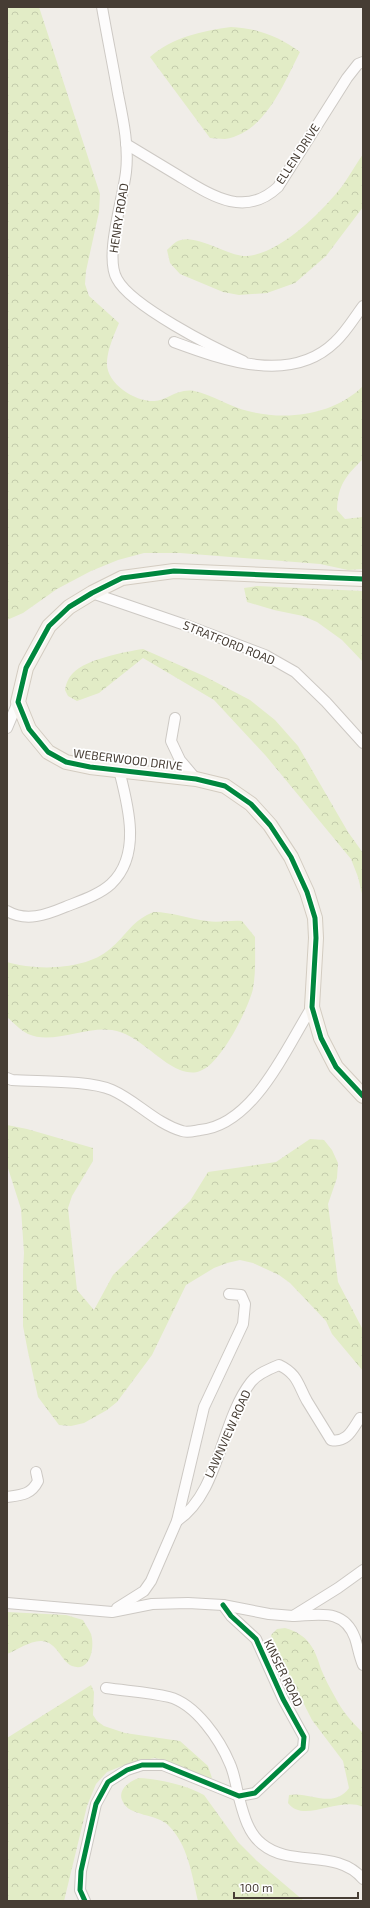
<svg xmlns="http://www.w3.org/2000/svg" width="370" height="1908" font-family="'Exo 2',sans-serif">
  <defs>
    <pattern id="forest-crowns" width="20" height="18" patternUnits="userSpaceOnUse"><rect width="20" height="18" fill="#e2ecc6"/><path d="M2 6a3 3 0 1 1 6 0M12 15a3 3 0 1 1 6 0" fill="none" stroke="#c3cbab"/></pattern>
  </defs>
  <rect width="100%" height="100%" fill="#f0ede8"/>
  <!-- forest -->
  <g fill="url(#forest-crowns)">
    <path d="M7,7H39L100,194L99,212L86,271L85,284L89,296L119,323C114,335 108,348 107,361C105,383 134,401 153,401C166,402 176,388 194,391C213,395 230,407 248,411C287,421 334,415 363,386V459C346,476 338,484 337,510L345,519L363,517V569L348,570L320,564L180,553H144L118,560L91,571L57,589L23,613L7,620Z"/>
    <path d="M231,27C257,28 280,37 300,52C284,83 265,133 225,139C220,139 214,138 210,138L150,57C172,37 203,31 231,27Z"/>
    <path d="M363,154V207L326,256L295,283L267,293L239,295L223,292L180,274L170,263L167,250C170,247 173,244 176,242C194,231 227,257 247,256C280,254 323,211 343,185C350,175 356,164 363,154Z"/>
    <polygon points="257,586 363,591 363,662 342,640 317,622 303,616 274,610 247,602 244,588"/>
    <path d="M143,649L204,676L250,700L275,720L298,746L348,832L363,853V898L358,877L351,859L266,756L214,700L143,658L99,693L77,701L68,696L65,690C66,684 68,678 73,673C87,659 124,652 143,649Z"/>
    <path d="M154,912C172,912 189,919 207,921C218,923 230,920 242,921L255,937C255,954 256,972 253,989C248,1009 221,1064 200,1071C193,1074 186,1072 180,1070C156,1060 138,1034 112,1030C86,1026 52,1045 28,1034C20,1030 14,1023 7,1017V962C37,971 86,970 110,949C127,935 132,920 154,912Z"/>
    <polygon points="7,1125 27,1129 93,1148 93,1161 72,1196 68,1208 77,1290 94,1310 113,1275 190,1201 208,1172 276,1162 310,1139 324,1140 332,1150 338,1163 337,1178 328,1204 338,1282 363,1330 363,1371 332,1334 326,1321 290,1283 279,1275 253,1263 240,1260 227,1263 214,1268 186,1285 152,1355 117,1402 107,1410 84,1423 71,1426 59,1425 38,1397 28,1352 23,1326 23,1270 24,1253 21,1209 7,1165"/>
    <path d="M7,1612L66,1615L83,1620C85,1624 89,1629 91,1634C95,1646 91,1673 72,1666C61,1661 57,1642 42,1641C31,1640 17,1650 7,1654Z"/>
    <path d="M285,1628C308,1634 315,1649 321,1669C325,1679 330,1688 335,1697C342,1711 352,1722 363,1733V1807C340,1796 303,1824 288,1803L289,1795C310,1791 333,1810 349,1788L343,1761L312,1720L273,1643L271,1635L277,1629Z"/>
    <polygon points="91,1685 94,1692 93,1715 97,1721 104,1726 125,1733 180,1741 208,1766 212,1778 194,1776 175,1765 161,1759 154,1758 122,1766 107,1772 96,1784 87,1806 64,1901 7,1901 7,1738"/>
    <path d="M139,1778C160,1779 186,1785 204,1795L238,1842L257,1861L304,1901H198C192,1876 188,1844 168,1825C157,1814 129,1816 123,1802C116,1790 130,1781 139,1778Z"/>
  </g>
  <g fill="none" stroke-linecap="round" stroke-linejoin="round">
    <defs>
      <g id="street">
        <path d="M102,7C107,36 113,65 118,94C123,119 129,146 126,172C123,199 104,257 117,279C131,306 214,348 243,361"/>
        <path d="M126,144C144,155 161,165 179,176C212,196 245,218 278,187L347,78L358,64L363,62"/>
        <path d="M174,342C223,360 291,385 335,342C346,332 354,318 363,306"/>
        <polyline points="92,593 194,628 265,655 295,672 326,702 363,743"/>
        <polyline points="175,718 171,741 180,760 196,779"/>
        <polyline points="7,728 18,702"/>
        <path d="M7,911C26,922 46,915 65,907C80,901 99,895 111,884C142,855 128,805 119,770"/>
        <path d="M7,1078L12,1080C38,1082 89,1080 112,1090C137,1101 155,1123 182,1131C187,1133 194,1131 200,1130C254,1125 286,1048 312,1007"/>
        <path d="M7,1497C21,1495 31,1495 38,1481L36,1472"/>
        <path d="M177,1521C220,1492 220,1422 251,1382C257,1374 269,1369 279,1365C298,1374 298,1385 307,1401C315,1414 323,1427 331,1440C347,1443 352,1430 360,1418"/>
        <polyline points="7,1603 112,1612 152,1604 188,1603 223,1605 269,1614 293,1616 338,1588 363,1570"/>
        <polyline points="117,1608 144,1591 151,1581 177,1521 204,1407 243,1324 245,1304 241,1295 229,1294"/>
        <path d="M294,1616C319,1615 344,1608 355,1638C358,1647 359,1656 363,1665"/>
        <path d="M106,1688C126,1691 149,1692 169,1697C196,1704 220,1740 230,1764C234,1773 236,1784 238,1794C243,1812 247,1832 262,1844C291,1868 337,1848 363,1879"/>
        <polyline points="85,1901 80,1890 81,1871 96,1804 108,1782 127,1770 142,1765 163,1765 239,1796 255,1793 303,1748 304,1737 283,1699 256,1639 231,1616 223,1605"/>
      </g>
      <polyline id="secondary" points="363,579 174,571 122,578 92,593 69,607 49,626 26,668 18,702 29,729 48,752 66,762 90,767 196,779 225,786 251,804 270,825 291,857 307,892 315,918 316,938 312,1007 321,1038 336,1067 363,1096"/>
    </defs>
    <!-- street casing -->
    <use href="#street" stroke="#cdc9c4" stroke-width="12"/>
    <!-- secondary casing -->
    <use href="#secondary" stroke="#d3ccc1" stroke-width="16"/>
    <!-- street -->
    <use href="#street" stroke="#fdfcfc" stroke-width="10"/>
    <!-- secondary -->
    <use href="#secondary" stroke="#f6f3ee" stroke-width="14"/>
    <defs>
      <g id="cycleway">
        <polyline points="363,579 174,571 122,578 92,593 69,607 49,626 26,668 18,702 29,729 48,752 66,762 90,767 196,779 225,786 251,804 270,825 291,857 307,892 315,918 316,938 312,1007 321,1038 336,1067 363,1096"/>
        <polyline points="85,1901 80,1890 81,1871 96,1804 108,1782 127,1770 142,1765 163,1765 239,1796 255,1793 303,1748 304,1737 283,1699 256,1639 231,1616 223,1605"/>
      </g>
    </defs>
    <!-- cycleway casing -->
    <use href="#cycleway" stroke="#fff" stroke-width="8"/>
    <!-- cycleway -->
    <use href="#cycleway" stroke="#00873e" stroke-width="5"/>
  </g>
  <g text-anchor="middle" stroke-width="3.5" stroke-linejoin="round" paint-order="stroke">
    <!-- street labels -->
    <g font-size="12" fill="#463d34" stroke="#fff">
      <text transform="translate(298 154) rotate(-57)" y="4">ELLEN DRIVE</text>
      <text transform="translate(119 218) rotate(-81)" y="4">HENRY ROAD</text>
      <text transform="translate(229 643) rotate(22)" y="4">STRATFORD ROAD</text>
      <text transform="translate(128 760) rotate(7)" y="4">WEBERWOOD DRIVE</text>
      <text transform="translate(228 1434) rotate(-66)" y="4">LAWNVIEW ROAD</text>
      <text transform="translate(283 1673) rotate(64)" y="4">KINSER ROAD</text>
    </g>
  </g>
  <!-- border -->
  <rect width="370" height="1908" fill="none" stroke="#463d34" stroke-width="16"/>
  <!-- scale -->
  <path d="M234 1892v6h124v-6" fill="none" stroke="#463d34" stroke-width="2"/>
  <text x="240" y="1892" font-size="12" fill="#463d34" stroke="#ffffff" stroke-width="3" paint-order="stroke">100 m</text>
</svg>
